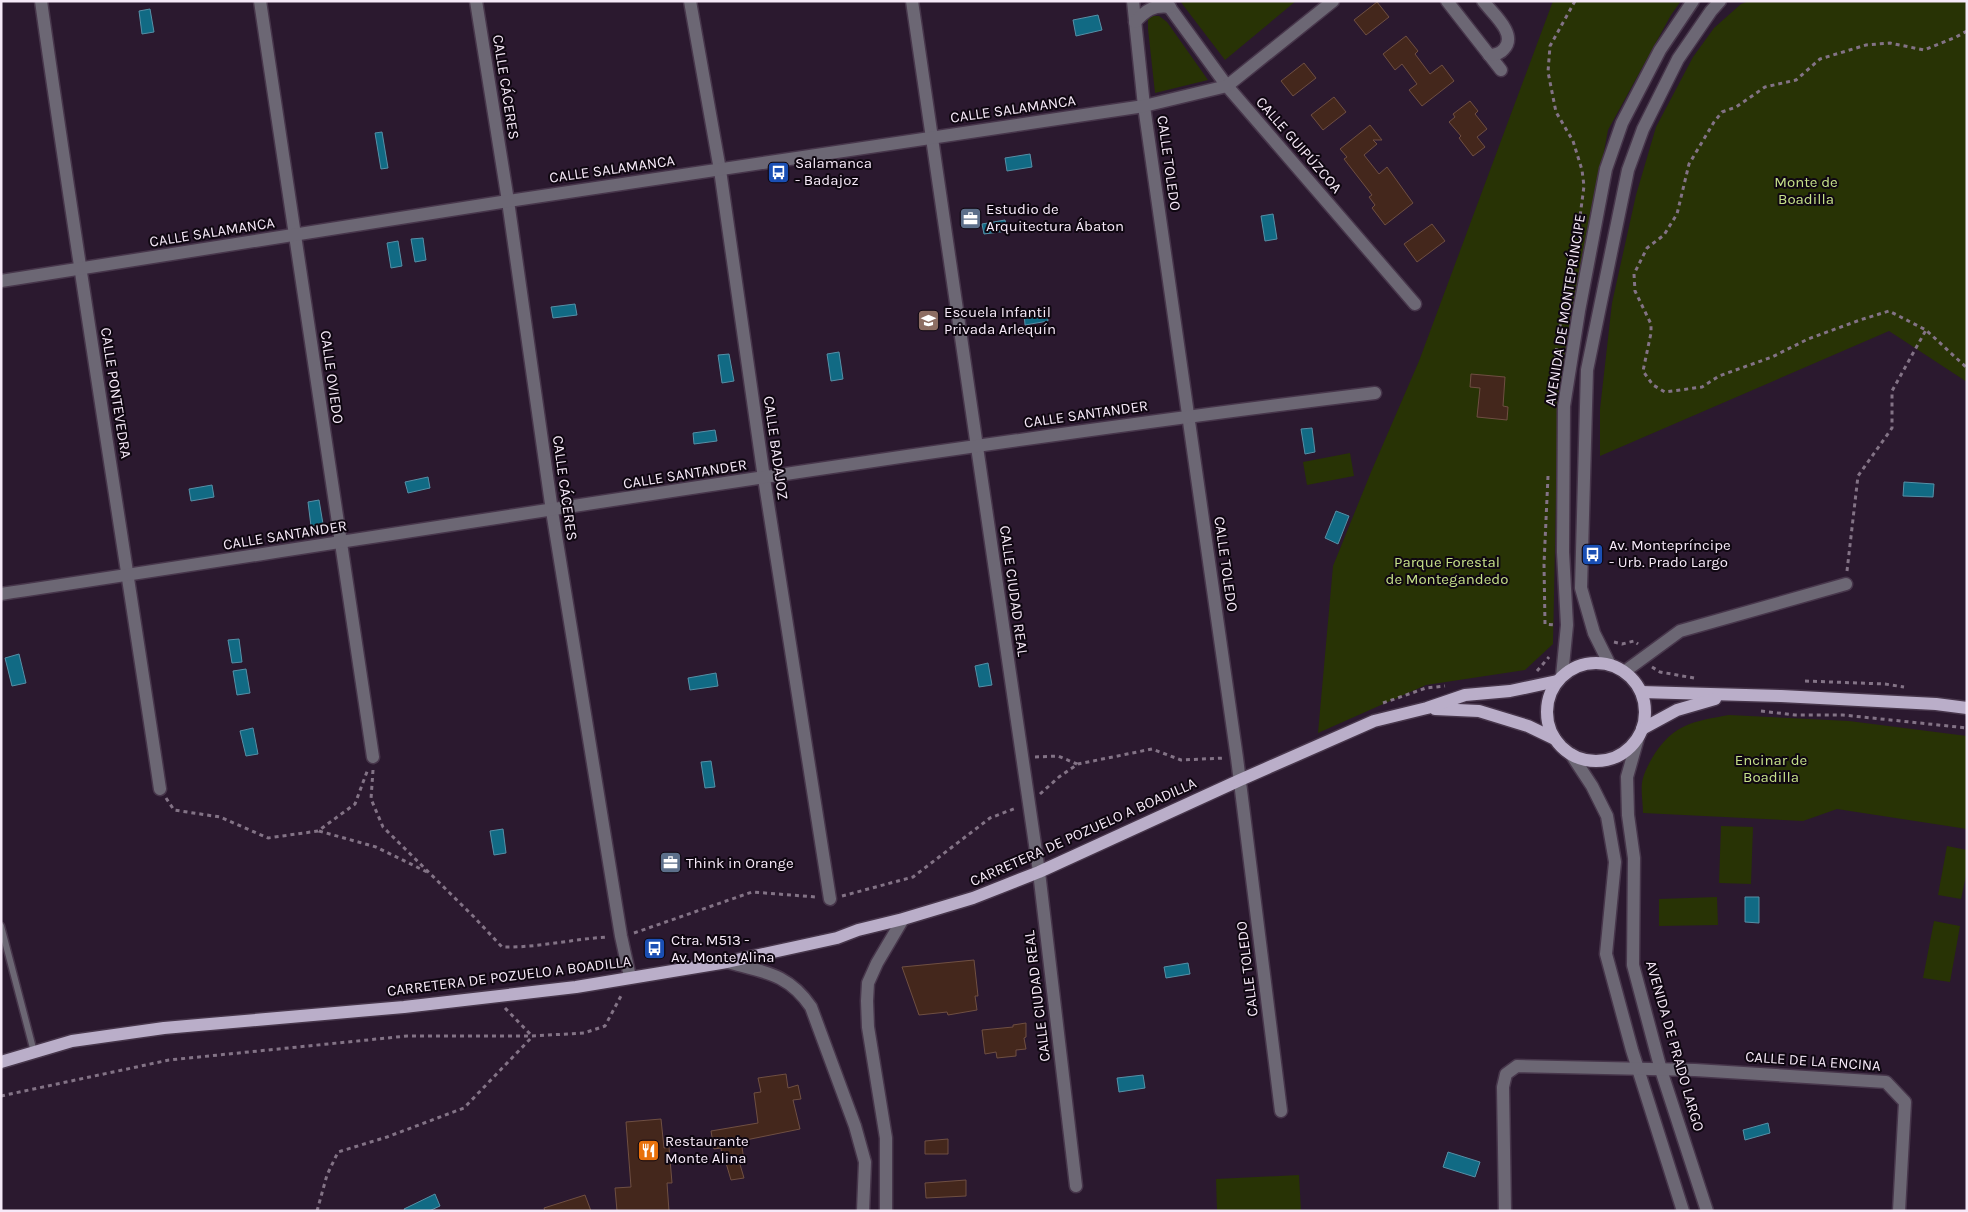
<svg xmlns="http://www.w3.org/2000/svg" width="1968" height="1212" font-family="Karla,sans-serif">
  <rect width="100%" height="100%" fill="#2b192f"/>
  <!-- green -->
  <g fill="#283305">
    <polygon points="1180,1 1296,1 1225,60"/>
    <polygon points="1553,1 1681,1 1671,15 1608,130 1558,399 1553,644 1525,670 1426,685 1318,733 1333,566 1371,472 1419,361"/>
    <polygon points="1749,1 1967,1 1967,382 1889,331 1600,456 1600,409 1612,303 1636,195 1656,127 1693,57 1714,28 1741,4"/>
    <polygon points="1153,16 1159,16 1167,22 1208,80 1155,93 1148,29 1148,19"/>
    <polygon points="1350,453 1354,476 1307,485 1303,462"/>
    <path d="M1729,715L1849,721L1967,736V829L1837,809L1803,821L1643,813C1643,802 1640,788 1643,778C1649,759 1665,735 1683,727C1697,720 1713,718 1729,715Z"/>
    <polygon points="1721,826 1753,827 1751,884 1719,883"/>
    <polygon points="1947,846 1967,850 1967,871 1961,899 1938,895"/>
    <polygon points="1717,897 1718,925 1659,926 1659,899"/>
    <polygon points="1934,921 1960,926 1950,982 1923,978"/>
    <polygon points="1299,1175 1301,1211 1217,1211 1216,1179"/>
  </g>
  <!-- water -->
  <g fill="#116a84" stroke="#5690a7">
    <polygon points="150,9 154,32 142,34 139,11"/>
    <polygon points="1098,15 1102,30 1076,36 1073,20"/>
    <polygon points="382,132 388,168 381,169 375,133"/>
    <polygon points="1030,154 1032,167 1007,171 1005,158"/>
    <polygon points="1273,214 1277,239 1265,241 1261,216"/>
    <polygon points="1005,220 1007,231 984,234 982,224"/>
    <polygon points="423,238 426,260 415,262 411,239"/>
    <polygon points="398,241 402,266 391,268 387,243"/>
    <polygon points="575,304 577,315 553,318 551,307"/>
    <polygon points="1047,310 1048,321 1025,325 1024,313"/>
    <polygon points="839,352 843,379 831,381 827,354"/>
    <polygon points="729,354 734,381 722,383 718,355"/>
    <polygon points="1312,428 1315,452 1305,454 1301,429"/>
    <polygon points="715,430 717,441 694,444 693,433"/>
    <polygon points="428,477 430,488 408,493 405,482"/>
    <polygon points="1904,482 1934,484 1933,497 1903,496"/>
    <polygon points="212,485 214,497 191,501 189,489"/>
    <polygon points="319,500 323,524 311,526 308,502"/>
    <polygon points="1336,511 1349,516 1338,544 1325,538"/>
    <polygon points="239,639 242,662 232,663 228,640"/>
    <polygon points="19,654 26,683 12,686 5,658"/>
    <polygon points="988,663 992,685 979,687 975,666"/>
    <polygon points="246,669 250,693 237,695 233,671"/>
    <polygon points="716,673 718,686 690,690 688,678"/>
    <polygon points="253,728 258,754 246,756 240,731"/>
    <polygon points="711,761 715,787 705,788 701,762"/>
    <polygon points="503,829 506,853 494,855 490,831"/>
    <polygon points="1745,897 1759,897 1759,923 1745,922"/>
    <polygon points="1188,963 1190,974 1166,978 1164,967"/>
    <polygon points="1143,1075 1145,1088 1119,1092 1117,1078"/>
    <polygon points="1768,1123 1770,1133 1745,1140 1743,1130"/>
    <polygon points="1448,1152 1480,1162 1475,1177 1443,1167"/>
    <polygon points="435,1194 440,1206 429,1211 405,1211 404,1209"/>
  </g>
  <!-- building -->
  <g fill="#44271c" stroke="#6f4f42">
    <polygon points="1377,2 1389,17 1366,35 1354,20"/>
    <polygon points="1406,36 1418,51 1415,54 1430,74 1442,65 1454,81 1422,106 1409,90 1417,84 1402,64 1395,70 1383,54"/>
    <polygon points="1304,63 1316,78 1293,96 1281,81"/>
    <polygon points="1334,97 1346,112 1323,130 1311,115"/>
    <polygon points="1470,101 1478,111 1475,114 1487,129 1477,137 1485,147 1473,156 1459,138 1461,136 1449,122 1455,117 1453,114"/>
    <polygon points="1370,125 1382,140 1373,140 1377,144 1364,155 1379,174 1387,167 1413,203 1385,225 1372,208 1375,205 1369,197 1372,195 1344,159 1347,157 1340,149"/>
    <polygon points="1432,224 1445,241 1417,262 1404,244"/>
    <polygon points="1471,374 1505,377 1503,406 1508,407 1507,420 1477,417 1480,388 1470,387"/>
    <polygon points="974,960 978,996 975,996 977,1010 948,1015 947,1012 919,1015 902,967"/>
    <polygon points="1026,1023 1026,1037 1024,1038 1026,1049 1016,1050 1016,1056 997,1058 996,1052 985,1054 982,1030 1013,1027 1013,1025"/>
    <polygon points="786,1074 788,1088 798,1085 801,1099 793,1100 800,1129 741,1141 744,1160 739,1161 744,1178 731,1180 726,1163 723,1163 721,1148 714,1149 711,1131 758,1123 754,1093 761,1092 758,1078"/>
    <polygon points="661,1119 664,1148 669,1147 672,1183 667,1183 669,1211 617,1211 615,1188 631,1187 626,1122"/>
    <polygon points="948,1139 948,1154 925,1154 925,1141"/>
    <polygon points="966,1180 966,1196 926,1198 925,1183"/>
    <polygon points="585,1195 591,1211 545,1211 544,1208"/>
  </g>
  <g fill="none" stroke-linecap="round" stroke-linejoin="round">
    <defs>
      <polyline id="service" points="1,926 34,1052"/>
      <g id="minor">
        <path d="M41,1C78,264 121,527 160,789"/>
        <polyline points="260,1 373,757"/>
        <polyline points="476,1 508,201 552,511 621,936 630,977"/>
        <polyline points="690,1 720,170 764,478 830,899"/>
        <polyline points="912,1 1039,872 1076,1186"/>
        <polyline points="1133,1 1144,106 1237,758 1281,1111"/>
        <polyline points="1165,1 1227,86 1415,304"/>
        <polyline points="1447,1 1501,70"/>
        <path d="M1483,1C1492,13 1518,34 1504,49C1500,54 1495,55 1489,55"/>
        <path d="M1135,22C1146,10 1153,5 1170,7"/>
        <polyline points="1,281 508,201 1144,106 1227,86 1333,1"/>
        <path d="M1,594C459,525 916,449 1375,393"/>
        <polyline points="1624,672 1680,631 1846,584"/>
        <polyline points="1638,738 1627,777 1628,815 1634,858 1633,965 1661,1070 1707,1211"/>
        <polyline points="1571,754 1592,786 1607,816 1615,862 1606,954 1632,1050 1683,1211"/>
        <path d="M727,962C763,972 788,973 811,1007L855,1126L865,1162L863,1211"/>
        <polyline points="886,1211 886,1138 868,1027 867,1001 868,983 877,963 903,919"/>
        <polyline points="1505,1211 1503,1087 1506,1074 1517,1066 1695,1070 1886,1082 1905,1102 1899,1211"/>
      </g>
      <g id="tertiary">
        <polyline points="1610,665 1594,633 1581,588 1587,370 1628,170 1643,129 1678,59 1711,11 1720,1"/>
        <polyline points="1562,676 1567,625 1563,552 1564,406 1579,311 1606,169 1622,123 1660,50 1693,1"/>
      </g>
      <g id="primary">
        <circle cx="1596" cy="712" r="49"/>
        <polyline points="1641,692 1781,696 1936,704 1967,708"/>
        <polyline points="1435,709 1479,711 1528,726 1555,739"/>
        <polyline points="1642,729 1677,710 1715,699"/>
        <polyline points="1,1062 72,1041 164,1028 404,1007 576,987 727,962 837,938 858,930 903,919 973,898 1039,872 1240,780 1374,721 1427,708 1465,695 1510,691 1557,681"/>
      </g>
    </defs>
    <!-- service casing -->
    <use href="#service" stroke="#47364b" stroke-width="9"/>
    <!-- minor casing -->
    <use href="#minor" stroke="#47364b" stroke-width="15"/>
    <!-- tertiary casing -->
    <use href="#tertiary" stroke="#47364b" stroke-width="15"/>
    <!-- primary casing -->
    <use href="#primary" stroke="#47364b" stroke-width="15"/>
    <!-- path -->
    <g stroke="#837386" stroke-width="3" stroke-dasharray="4 4" stroke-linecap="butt">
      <polyline points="1575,1 1550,46 1548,72 1556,112 1573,141 1582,170 1584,186 1578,232"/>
      <polyline points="1967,31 1956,37 1924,50 1890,43 1866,45 1820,59 1796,80 1765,87 1736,107 1722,112 1714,122 1689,164 1677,214 1664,235 1647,248 1634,274 1635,291 1651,324 1651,333 1643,371 1653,385 1665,392 1702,387 1719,376 1772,357 1808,339 1860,320 1889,311 1926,330 1967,368"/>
      <polyline points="1555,360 1564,300 1573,260"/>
      <polyline points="1548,476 1544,564 1545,624 1555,625"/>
      <polyline points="1847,571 1858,476 1892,428 1892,391 1926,330"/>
      <polyline points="1614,642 1622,644 1634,641 1638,644"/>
      <polyline points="1652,667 1660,672 1694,678"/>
      <polyline points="1537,671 1549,657"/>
      <polyline points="1805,681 1885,684 1904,687"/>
      <polyline points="1383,703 1426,688 1445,686"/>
      <polyline points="1761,711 1795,715 1843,715 1967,728"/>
      <polyline points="1035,757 1058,756 1077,764"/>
      <path d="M373,770L371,799L383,827L474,917L502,947C537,948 572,939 608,937"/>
      <polyline points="1040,794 1059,777 1078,764 1152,749 1181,760 1225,758"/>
      <polyline points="166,798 174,810 220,817 268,838 318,831 355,804 368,769"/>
      <polyline points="319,831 376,847 429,873"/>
      <polyline points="842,896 913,877 990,818 1016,808"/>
      <polyline points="634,933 752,892 816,897"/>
      <polyline points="505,1008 532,1036"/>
      <polyline points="1,1096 169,1060 407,1036 532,1036 584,1033 605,1026 622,994"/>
      <polyline points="317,1211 327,1175 338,1152 387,1137 464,1108 532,1037"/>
    </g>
    <!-- service -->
    <use href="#service" stroke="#6c6774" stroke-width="6"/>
    <!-- minor -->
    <use href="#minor" stroke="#6c6774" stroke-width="12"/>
    <!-- tertiary -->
    <use href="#tertiary" stroke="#6c6774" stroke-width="12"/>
    <!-- primary -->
    <use href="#primary" stroke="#baaec9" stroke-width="12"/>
  </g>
  <!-- icons -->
  <defs>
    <symbol id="bus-square" viewBox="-11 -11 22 22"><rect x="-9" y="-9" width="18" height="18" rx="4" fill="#1a4fb4" stroke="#0f0711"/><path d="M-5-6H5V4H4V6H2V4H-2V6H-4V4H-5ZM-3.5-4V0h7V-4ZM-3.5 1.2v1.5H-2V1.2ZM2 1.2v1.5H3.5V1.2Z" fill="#fff"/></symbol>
    <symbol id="office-square" viewBox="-11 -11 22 22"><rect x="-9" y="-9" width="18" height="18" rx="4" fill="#5c6f8a" stroke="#0f0711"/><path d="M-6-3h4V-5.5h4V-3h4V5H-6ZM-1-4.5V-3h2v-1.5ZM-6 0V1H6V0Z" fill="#fff"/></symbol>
    <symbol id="school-square" viewBox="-11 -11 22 22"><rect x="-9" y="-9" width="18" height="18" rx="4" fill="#8d6e63" stroke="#0f0711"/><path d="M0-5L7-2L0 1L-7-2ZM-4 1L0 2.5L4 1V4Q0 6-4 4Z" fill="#fff"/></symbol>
    <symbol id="restaurant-square" viewBox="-11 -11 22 22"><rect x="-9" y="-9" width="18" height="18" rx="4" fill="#e8710a" stroke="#0f0711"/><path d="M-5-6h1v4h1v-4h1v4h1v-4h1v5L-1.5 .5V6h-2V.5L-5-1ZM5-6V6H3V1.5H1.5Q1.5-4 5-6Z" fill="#fff"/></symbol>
  </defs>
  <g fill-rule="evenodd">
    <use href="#bus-square" x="766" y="160" width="25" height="25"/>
    <use href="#office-square" x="958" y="206" width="25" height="25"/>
    <use href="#school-square" x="916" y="308" width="25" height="25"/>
    <use href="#bus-square" x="1580" y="542" width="25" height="25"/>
    <use href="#office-square" x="658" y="850" width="25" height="25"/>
    <use href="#bus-square" x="642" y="936" width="25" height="25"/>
    <use href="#restaurant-square" x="636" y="1138" width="25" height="25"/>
  </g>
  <g text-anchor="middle" stroke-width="4" stroke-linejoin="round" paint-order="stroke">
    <!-- street labels -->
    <g font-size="15" fill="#f6e9f8" stroke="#0f0711">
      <text transform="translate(506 87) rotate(81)" y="5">CALLE CÁCERES</text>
      <text transform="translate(1013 109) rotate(-8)" y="5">CALLE SALAMANCA</text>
      <text transform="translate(1299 145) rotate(49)" y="5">CALLE GUIPÚZCOA</text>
      <text transform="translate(1169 163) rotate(82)" y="5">CALLE TOLEDO</text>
      <text transform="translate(612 169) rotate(-8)" y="5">CALLE SALAMANCA</text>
      <text transform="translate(212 232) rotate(-9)" y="5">CALLE SALAMANCA</text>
      <text transform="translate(1565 310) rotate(-81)" y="5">AVENIDA DE MONTEPRÍNCIPE</text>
      <text transform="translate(332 377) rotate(82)" y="5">CALLE OVIEDO</text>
      <text transform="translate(116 393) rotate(81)" y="5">CALLE PONTEVEDRA</text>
      <text transform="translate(1086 414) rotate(-8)" y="5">CALLE SANTANDER</text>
      <text transform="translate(776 448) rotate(82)" y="5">CALLE BADAJOZ</text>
      <text transform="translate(685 474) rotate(-9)" y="5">CALLE SANTANDER</text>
      <text transform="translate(565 488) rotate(82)" y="5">CALLE CÁCERES</text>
      <text transform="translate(285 535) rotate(-9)" y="5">CALLE SANTANDER</text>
      <text transform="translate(1226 564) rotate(82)" y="5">CALLE TOLEDO</text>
      <text transform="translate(1014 591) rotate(82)" y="5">CALLE CIUDAD REAL</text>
      <text transform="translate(1083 832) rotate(-24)" y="5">CARRETERA DE POZUELO A BOADILLA</text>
      <text transform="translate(1247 969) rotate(-97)" y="5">CALLE TOLEDO</text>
      <text transform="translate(509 976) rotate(-7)" y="5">CARRETERA DE POZUELO A BOADILLA</text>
      <text transform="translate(1037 996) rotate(-97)" y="5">CALLE CIUDAD REAL</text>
      <text transform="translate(1675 1046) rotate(74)" y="5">AVENIDA DE PRADO LARGO</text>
      <text transform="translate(1813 1061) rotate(4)" y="5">CALLE DE LA ENCINA</text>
    </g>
    <!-- poi labels -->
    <g font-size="15" fill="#f6e9f8" stroke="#0f0711" text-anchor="start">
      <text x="795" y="168">Salamanca<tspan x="795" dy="17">- Badajoz</tspan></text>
      <text x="986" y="214">Estudio de<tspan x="986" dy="17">Arquitectura Ábaton</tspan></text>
      <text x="944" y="317">Escuela Infantil<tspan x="944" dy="17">Privada Arlequín</tspan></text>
      <text x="1609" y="550">Av. Montepríncipe<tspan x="1609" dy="17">- Urb. Prado Largo</tspan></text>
      <text x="686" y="868">Think in Orange</text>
      <text x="671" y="945">Ctra. M513 -<tspan x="671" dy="17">Av. Monte Alina</tspan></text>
      <text x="665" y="1146">Restaurante<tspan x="665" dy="17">Monte Alina</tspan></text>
    </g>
    <!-- park labels -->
    <g font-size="15" fill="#c6e18a" stroke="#0f0711">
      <text x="1806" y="187">Monte de<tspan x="1806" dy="17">Boadilla</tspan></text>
      <text x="1447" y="567">Parque Forestal<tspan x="1447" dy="17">de Montegandedo</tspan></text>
      <text x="1771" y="765">Encinar de<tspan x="1771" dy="17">Boadilla</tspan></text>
    </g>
  </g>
  <!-- border -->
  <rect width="1968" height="1212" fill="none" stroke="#f6e9f8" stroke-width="5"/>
</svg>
